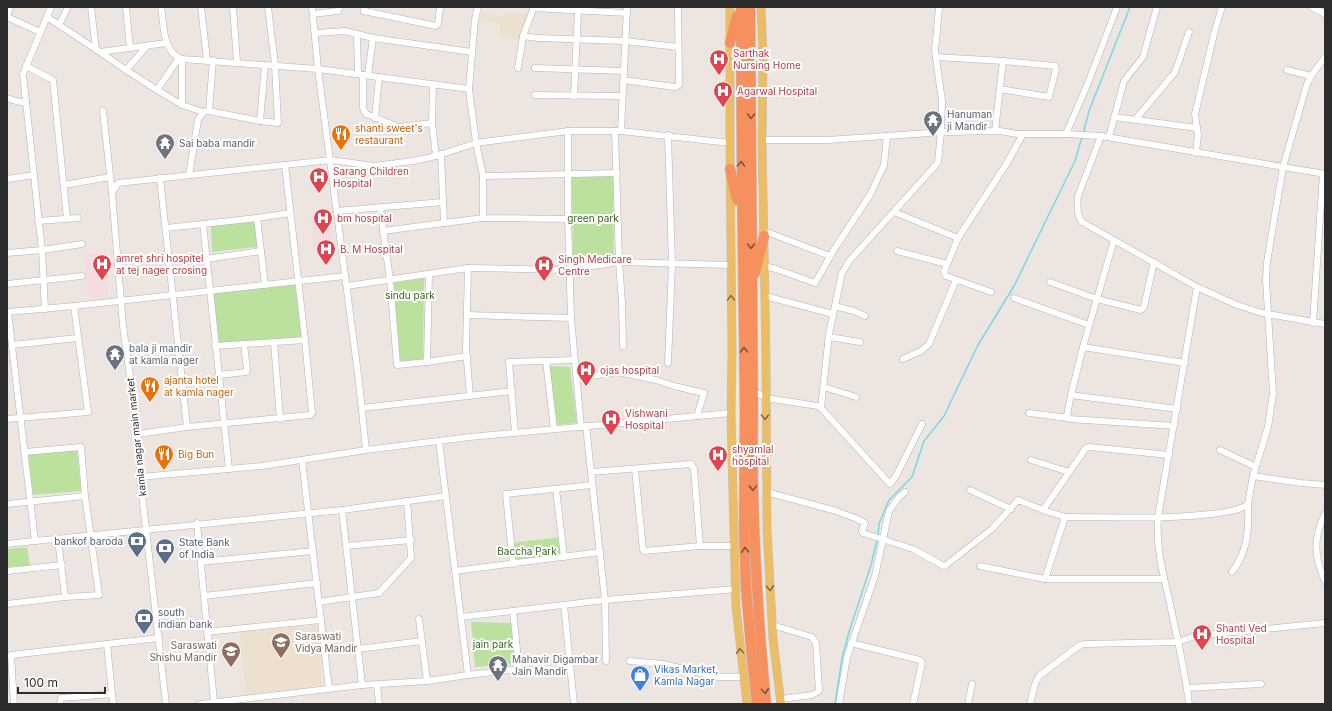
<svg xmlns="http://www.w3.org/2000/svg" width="1332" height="711" font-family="Inter,sans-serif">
  <rect width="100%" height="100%" fill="#ede5df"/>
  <!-- education -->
  <g fill="#ede0cf">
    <polygon points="482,11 502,17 506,13 531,14 522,41 499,36 500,23 480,19"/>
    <polygon points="318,625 322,686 246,695 240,632"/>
  </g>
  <!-- medical -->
  <g fill="#f3dde0">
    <polygon points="332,217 336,253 315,255 311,218"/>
    <polygon points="106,251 108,297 88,299 84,255"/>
  </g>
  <!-- green -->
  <g fill="#bce19e">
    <polygon points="572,176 613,176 614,259 573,265"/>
    <polygon points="255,220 257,247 212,252 211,225"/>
    <polygon points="424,278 423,360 400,361 394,283"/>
    <polygon points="295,284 302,339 218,344 212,293"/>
    <polygon points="548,366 570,367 577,423 556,425"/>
    <polygon points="77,450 81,491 31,495 28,455"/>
    <polygon points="562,537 564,557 513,564 511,543"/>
    <polygon points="27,547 30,566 7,567 7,549"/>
    <polygon points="471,622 511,623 515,664 475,667"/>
  </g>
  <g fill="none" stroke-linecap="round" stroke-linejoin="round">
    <!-- stream -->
    <g stroke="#77d8ea" stroke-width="1.5">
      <polyline points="1083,134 1089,111 1130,7"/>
      <polyline points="878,536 879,524 889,500 912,477 924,441 944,416 978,345 1014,286 1075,161 1082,137"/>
      <polyline points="835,704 842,658 849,632 871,565 877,540"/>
    </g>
    <defs>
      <g id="minor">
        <polyline points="10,7 7,17 40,32"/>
        <polyline points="91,7 96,50"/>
        <polyline points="126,7 130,48"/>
        <path d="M161,7C164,24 162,52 182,59L318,69L469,89"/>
        <polyline points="201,7 207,60"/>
        <polyline points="233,7 237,62"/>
        <polyline points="312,7 318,69 359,382 366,450"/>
        <polyline points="365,7 364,11 436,26 438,24 440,7"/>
        <polyline points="478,7 475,19 469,89 476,143 483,176 483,218 568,219"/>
        <polyline points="1312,7 1325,14"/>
        <polyline points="533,8 627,13"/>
        <polyline points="313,14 338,11 340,7"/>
        <polyline points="47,17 100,52 166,43"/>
        <polyline points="59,25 68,7"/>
        <polyline points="315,33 345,31 373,38 472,52"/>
        <polyline points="357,34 358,74"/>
        <polyline points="523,36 538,38 625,41 678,47"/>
        <polyline points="100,52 126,70 147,46"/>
        <polyline points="936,57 1003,61 995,131"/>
        <polyline points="213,60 209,111 260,121"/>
        <polyline points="265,65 260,121 278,123 275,65 268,7"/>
        <polyline points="26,66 53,80 67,219"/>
        <polyline points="518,68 523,36 534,7"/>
        <polyline points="535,68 624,71"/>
        <polyline points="126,70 157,90 179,58"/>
        <polyline points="1287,70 1311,76"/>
        <polyline points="363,75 363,108 366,114 399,127 432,123"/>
        <polyline points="368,75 373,38"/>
        <polyline points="623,80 675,87 679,85 678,7"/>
        <polyline points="433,84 432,123 436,156"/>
        <polyline points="1000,89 1049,97 1056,69 1055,66 1003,61"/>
        <polyline points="157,90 182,105 182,59"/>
        <polyline points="535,95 622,96"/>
        <polyline points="574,96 578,10"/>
        <polyline points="7,98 16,101 26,103"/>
        <polyline points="182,105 203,112 207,111"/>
        <polyline points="103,111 112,193"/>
        <polyline points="1114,117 1197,128"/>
        <polyline points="375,118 379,77"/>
        <polyline points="1135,120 1175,72 1189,32"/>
        <polyline points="568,131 568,219 571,318 581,427"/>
        <polyline points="615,131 619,262 622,302 623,346"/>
        <polyline points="621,131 627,7"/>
        <polyline points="1066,134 1088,83 1117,7"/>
        <polyline points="668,135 672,264 668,363"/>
        <path d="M1101,136L1078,196C1077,205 1077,216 1082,222L1197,287L1237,305L1262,313L1325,324"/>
        <polyline points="1109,137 1124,81 1143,57 1157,7"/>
        <polyline points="762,140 827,140 944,132 1000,131 1017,134 1066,134 1101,136 1325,174"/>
        <polyline points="1196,153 1198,135 1195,114 1215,30 1222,7"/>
        <polyline points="285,165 305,340"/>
        <polyline points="189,175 197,126 198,120 203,112"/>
        <polyline points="483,176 617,173"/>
        <polyline points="7,179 34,175"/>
        <polyline points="64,185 110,177"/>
        <polyline points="380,207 390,280 397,365 427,362 429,274"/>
        <polyline points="337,211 443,202"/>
        <polyline points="894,212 958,238"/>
        <polyline points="257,218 290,213"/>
        <polyline points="38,221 78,218"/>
        <polyline points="444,223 483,218"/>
        <polyline points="203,224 257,218 265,285"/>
        <polyline points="166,228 203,224 229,469"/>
        <polyline points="383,231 444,223 441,154"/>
        <polyline points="764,231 830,256"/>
        <polyline points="897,251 947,264"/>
        <polyline points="7,253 42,250 82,244"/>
        <polyline points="206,259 261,251"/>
        <polyline points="764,266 776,269 815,283 835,248 870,195 884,165 887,136"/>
        <polyline points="468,268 466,349 470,396"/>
        <polyline points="345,276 74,306 8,312 35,541 342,510 446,496"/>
        <polyline points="1050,282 1097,299 1141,310 1144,307 1154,262"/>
        <polyline points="7,284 82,276"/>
        <polyline points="347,286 468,268 570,270 619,262 731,265"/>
        <polyline points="991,292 946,276 944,272 958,238 1007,163 1023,134"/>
        <polyline points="765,296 833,314"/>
        <polyline points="1014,298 1089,325"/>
        <polyline points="835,306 854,311 865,316"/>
        <polyline points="45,309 42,250 23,74 51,7"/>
        <polyline points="467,315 571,318"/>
        <polyline points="1313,323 1323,174"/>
        <polyline points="829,337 860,342"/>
        <polyline points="274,342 280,419"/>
        <polyline points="12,345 77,338"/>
        <polyline points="1083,347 1114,240"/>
        <polyline points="903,359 921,351 929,344 956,280"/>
        <polyline points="546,361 554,429"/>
        <polyline points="427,362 467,356"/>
        <polyline points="219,375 246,372 247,370 244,344"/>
        <polyline points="577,378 617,372 656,380 674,386 704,393 697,416"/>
        <polyline points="824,387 856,397"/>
        <polyline points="752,390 766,398 818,406 821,408 890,484 896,476 922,424"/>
        <polyline points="1071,395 1067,415 1068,418 1070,419 1174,426"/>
        <polyline points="362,408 512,391"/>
        <polyline points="821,408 829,334 842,273 850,260 935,166 938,162 941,132 942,101 935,51 939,7"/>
        <polyline points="1177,409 1071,395 1083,347 1185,363"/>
        <polyline points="1029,413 1068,418"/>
        <polyline points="7,419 88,412 74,306"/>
        <polyline points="586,426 605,600 606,661"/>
        <polyline points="187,427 310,415 312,413 305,340 215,346"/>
        <polyline points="515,433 509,362 575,360"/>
        <polyline points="138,434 187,427 160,178"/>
        <polyline points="439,441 468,675 519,669 513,611"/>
        <polyline points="1220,450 1256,467"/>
        <polyline points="24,452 81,447 85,496"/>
        <polyline points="302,460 329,689"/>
        <polyline points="1031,460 1069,472"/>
        <polyline points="635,469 643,550 644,551 700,546 734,546"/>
        <polyline points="591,472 691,464 694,469 700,546"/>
        <polyline points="1253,476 1301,483 1325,485"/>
        <polyline points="140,477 262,466 366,450 470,437 731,413"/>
        <polyline points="556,489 564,557"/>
        <polyline points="970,490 1011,509"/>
        <polyline points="766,492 833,510 855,518 865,523 862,531 863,533 913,549 944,566 946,565 992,529 1018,500 1043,510"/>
        <polyline points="7,504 85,496 99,595 65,597 58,539"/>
        <polyline points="342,510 362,685"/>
        <path d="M1325,514C1313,538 1314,557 1325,581"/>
        <polyline points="1065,517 1043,510 1086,448 1089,447 1169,455"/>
        <polyline points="197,523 214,702"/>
        <polyline points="7,544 35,541"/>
        <polyline points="346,546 411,540"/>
        <polyline points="201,562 313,551"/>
        <polyline points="513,564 506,494 592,485"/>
        <polyline points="980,566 1045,579"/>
        <polyline points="7,571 62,565"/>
        <polyline points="455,571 600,552"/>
        <path d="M1232,572C1248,551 1249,530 1248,504"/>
        <path d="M1164,579H1045L1065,517C1116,517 1168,520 1219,513C1229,511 1239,511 1248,504L1253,476L1268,427L1273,394L1266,280L1267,262L1283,167L1307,84L1311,76L1325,57"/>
        <polyline points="204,596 317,583"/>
        <polyline points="319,602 379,593 411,558 407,501"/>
        <polyline points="7,604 65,597"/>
        <polyline points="564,605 574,704"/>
        <polyline points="461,617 605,600 736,589"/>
        <polyline points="419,619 427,681"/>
        <polyline points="772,625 812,637 816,643 819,691 812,695 781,699"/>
        <polyline points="207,632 321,620"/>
        <polyline points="851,643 920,660 922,663 913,704"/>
        <polyline points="107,644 113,704"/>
        <polyline points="358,649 422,641"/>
        <polyline points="630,661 663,664 717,677 743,677"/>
        <polyline points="377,685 379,704"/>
        <polyline points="1187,688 1261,684"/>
        <polyline points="14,704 11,655 159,638"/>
        <polyline points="60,704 61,698 112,694"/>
        <polyline points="166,704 140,477 138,434 123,326 112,193 118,183 331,160 374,166 413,161 436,156 476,143 568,131 621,131 730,143"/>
        <polyline points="200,704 362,685 427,681 468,675"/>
        <polyline points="839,704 847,657 875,576 889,511 899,497 905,492"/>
        <polyline points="968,704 972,684"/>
        <polyline points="1030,704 1035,684 1039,676 1080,645 1085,644 1178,642 1195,636 1325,623"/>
        <path d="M1189,704C1185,669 1176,634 1169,599C1162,570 1156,547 1158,517L1197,287"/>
      </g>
      <g id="major">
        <polyline points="730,7 730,143 732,353 731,413 733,494 736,607 747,704"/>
        <polyline points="761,7 763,55 762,140 766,357 767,530 773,639 781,704"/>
      </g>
      <g id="highway">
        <polyline points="741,7 742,179 745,413 744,528 746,589 752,658 757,704"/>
        <path d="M750,7L753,412C751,510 757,607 766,704"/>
        <polyline points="730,43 737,16"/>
        <polyline points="730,169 737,200"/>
        <polyline points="755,273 764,236"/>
      </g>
    </defs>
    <!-- minor casing -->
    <use href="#minor" stroke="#afb3bc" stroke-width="7"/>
    <!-- major casing -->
    <use href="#major" stroke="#c4c4c4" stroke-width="9"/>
    <!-- highway casing -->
    <use href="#highway" stroke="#c4c4c4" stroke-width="11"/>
    <!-- minor -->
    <use href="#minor" stroke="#fff" stroke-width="6"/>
    <!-- major -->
    <use href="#major" stroke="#ebbd66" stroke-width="8"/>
    <!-- highway -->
    <use href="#highway" stroke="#f7905f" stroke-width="10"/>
  </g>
  <!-- one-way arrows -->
  <defs><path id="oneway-chevron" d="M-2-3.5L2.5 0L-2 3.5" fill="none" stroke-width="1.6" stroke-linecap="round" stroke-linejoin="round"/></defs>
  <g stroke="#7d5440">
    <use href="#oneway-chevron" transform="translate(751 116) rotate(90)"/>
    <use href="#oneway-chevron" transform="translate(741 164) rotate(-90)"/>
    <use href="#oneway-chevron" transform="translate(751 246) rotate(90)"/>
    <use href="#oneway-chevron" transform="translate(744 350) rotate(-91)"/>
    <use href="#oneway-chevron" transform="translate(753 488) rotate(88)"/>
    <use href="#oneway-chevron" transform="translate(745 550) rotate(-93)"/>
    <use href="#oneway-chevron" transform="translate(765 691) rotate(85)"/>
  </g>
  <g stroke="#826d46">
    <use href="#oneway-chevron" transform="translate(731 298) rotate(-91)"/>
    <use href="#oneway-chevron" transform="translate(765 417) rotate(90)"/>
    <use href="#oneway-chevron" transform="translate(770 588) rotate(87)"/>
    <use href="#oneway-chevron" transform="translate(740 651) rotate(-95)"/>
  </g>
  <!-- icons -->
  <defs>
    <symbol id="hospital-pin" viewBox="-11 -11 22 30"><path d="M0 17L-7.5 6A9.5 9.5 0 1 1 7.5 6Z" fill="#e0444e" stroke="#fff"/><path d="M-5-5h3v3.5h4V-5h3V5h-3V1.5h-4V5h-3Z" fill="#fff"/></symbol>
    <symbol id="temple-pin" viewBox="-11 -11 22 30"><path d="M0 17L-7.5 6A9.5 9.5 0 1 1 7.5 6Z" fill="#6b7280" stroke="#fff"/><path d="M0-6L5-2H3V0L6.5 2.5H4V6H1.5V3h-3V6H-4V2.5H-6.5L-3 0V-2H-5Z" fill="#fff"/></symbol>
    <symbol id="restaurant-pin" viewBox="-11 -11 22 30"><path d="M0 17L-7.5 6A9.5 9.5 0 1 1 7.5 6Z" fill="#e8710a" stroke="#fff"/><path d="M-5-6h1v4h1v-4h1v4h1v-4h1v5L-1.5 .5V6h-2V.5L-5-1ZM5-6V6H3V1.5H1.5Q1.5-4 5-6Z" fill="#fff"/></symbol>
    <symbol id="bank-pin" viewBox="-11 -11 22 30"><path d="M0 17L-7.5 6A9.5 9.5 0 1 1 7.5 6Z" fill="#5c6f8a" stroke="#fff"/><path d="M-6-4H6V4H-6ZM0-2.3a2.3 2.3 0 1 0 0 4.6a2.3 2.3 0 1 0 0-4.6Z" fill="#fff"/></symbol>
    <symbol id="school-pin" viewBox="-11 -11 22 30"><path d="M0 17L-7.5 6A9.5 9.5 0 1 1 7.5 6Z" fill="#8d6e63" stroke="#fff"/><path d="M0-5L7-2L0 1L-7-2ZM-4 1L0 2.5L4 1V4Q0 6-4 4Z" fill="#fff"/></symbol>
    <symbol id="shop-pin" viewBox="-11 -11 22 30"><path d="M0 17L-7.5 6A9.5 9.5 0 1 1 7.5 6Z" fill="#3f7fe0" stroke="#fff"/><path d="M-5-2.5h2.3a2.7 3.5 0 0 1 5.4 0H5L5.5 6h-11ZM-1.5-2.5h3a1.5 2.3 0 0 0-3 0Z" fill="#fff"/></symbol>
  </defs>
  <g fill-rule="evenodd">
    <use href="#hospital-pin" x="708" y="48" width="22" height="30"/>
    <use href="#hospital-pin" x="712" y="80" width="22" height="30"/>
    <use href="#temple-pin" x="922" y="109" width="22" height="30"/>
    <use href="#restaurant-pin" x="330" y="123" width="22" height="30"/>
    <use href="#temple-pin" x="154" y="132" width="22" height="30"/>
    <use href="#hospital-pin" x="308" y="166" width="22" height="30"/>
    <use href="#hospital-pin" x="312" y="207" width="22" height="30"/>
    <use href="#hospital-pin" x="315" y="238" width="22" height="30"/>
    <use href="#hospital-pin" x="91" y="253" width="22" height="30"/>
    <use href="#hospital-pin" x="533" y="254" width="22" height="30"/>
    <use href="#temple-pin" x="104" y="343" width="22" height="30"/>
    <use href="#hospital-pin" x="575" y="359" width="22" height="30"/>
    <use href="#restaurant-pin" x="139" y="375" width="22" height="30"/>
    <use href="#hospital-pin" x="600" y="408" width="22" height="30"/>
    <use href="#restaurant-pin" x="153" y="443" width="22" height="30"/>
    <use href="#hospital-pin" x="707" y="444" width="22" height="30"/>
    <use href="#bank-pin" x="126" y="530" width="22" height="30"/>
    <use href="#bank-pin" x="154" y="537" width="22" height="30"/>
    <use href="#bank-pin" x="133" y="607" width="22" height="30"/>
    <use href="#hospital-pin" x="1191" y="623" width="22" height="30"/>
    <use href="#school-pin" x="270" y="631" width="22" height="30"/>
    <use href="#school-pin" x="220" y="640" width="22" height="30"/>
    <use href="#temple-pin" x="487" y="654" width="22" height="30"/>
    <use href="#shop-pin" x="629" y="664" width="22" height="30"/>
  </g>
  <g text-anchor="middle" stroke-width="4" stroke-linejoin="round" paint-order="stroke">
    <!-- health labels -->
    <g font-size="10" fill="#be3a42" stroke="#fff" text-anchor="start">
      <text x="733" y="57">Sarthak<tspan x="733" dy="12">Nursing Home</tspan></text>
      <text x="737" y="95">Agarwal Hospital</text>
      <text x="333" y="175">Sarang Children<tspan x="333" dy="12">Hospital</tspan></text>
      <text x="337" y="222">bm hospital</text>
      <text x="340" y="253">B. M Hospital</text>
      <text x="116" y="262">amret shri hospitel<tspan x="116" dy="12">at tej nager crosing</tspan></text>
      <text x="558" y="263">Singh Medicare<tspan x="558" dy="12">Centre</tspan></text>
      <text x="600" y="374">ojas hospital</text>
      <text x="625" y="417">Vishwani<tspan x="625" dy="12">Hospital</tspan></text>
      <text x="732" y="453">shyamlal<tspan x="732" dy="12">hospital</tspan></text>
      <text x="1216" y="632">Shanti Ved<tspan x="1216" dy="12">Hospital</tspan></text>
    </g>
    <!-- worship labels -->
    <g font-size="10" fill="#5b616d" stroke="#fff" text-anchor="start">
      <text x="947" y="118">Hanuman<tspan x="947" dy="12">ji Mandir</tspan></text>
      <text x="179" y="147">Sai baba mandir</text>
      <text x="129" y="352">bala ji mandir<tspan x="129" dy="12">at kamla nager</tspan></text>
      <text x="512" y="663">Mahavir Digambar<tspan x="512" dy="12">Jain Mandir</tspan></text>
    </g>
    <!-- food labels -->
    <g font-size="10" fill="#c56008" stroke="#fff" text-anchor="start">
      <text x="355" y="132">shanti sweet's<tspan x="355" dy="12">restaurant</tspan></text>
      <text x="164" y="384">ajanta hotel<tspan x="164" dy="12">at kamla nager</tspan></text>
      <text x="178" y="458">Big Bun</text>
    </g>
    <!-- park labels -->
    <g font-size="10" fill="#35671e" stroke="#fff">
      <text x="593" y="222">green park</text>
      <text x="410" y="299">sindu park</text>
      <text x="527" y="555">Baccha Park</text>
      <text x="493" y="648">jain park</text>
    </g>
    <!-- street labels -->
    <g font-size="10" fill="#2c2c2c" stroke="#fff">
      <text transform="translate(136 437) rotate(-96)" y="4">kamla nagar main market</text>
    </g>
    <!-- service labels -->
    <g font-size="10" fill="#4e5e75" stroke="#fff" text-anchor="start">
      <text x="123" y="545" text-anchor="end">bankof baroda</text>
      <text x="179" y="546">State Bank<tspan x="179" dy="12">of India</tspan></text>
      <text x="158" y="616">south<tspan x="158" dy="12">indian bank</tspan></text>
    </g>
    <!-- education labels -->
    <g font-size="10" fill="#785e54" stroke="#fff" text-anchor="start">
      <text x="295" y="640">Saraswati<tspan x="295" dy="12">Vidya Mandir</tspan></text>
      <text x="217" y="649" text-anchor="end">Saraswati<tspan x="217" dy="12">Shishu Mandir</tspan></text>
    </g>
    <!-- shop labels -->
    <g font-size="10" fill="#366cbe" stroke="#fff" text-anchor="start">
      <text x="654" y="673">Vikas Market,<tspan x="654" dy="12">Kamla Nagar</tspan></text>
    </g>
  </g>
  <!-- border -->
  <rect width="1332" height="711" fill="none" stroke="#2c2c2c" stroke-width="16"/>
  <!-- scale -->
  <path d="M18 687v6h87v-6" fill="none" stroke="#2c2c2c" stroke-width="2"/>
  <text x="24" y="687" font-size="12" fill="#2c2c2c" stroke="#ffffff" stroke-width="3" paint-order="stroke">100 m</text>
</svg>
